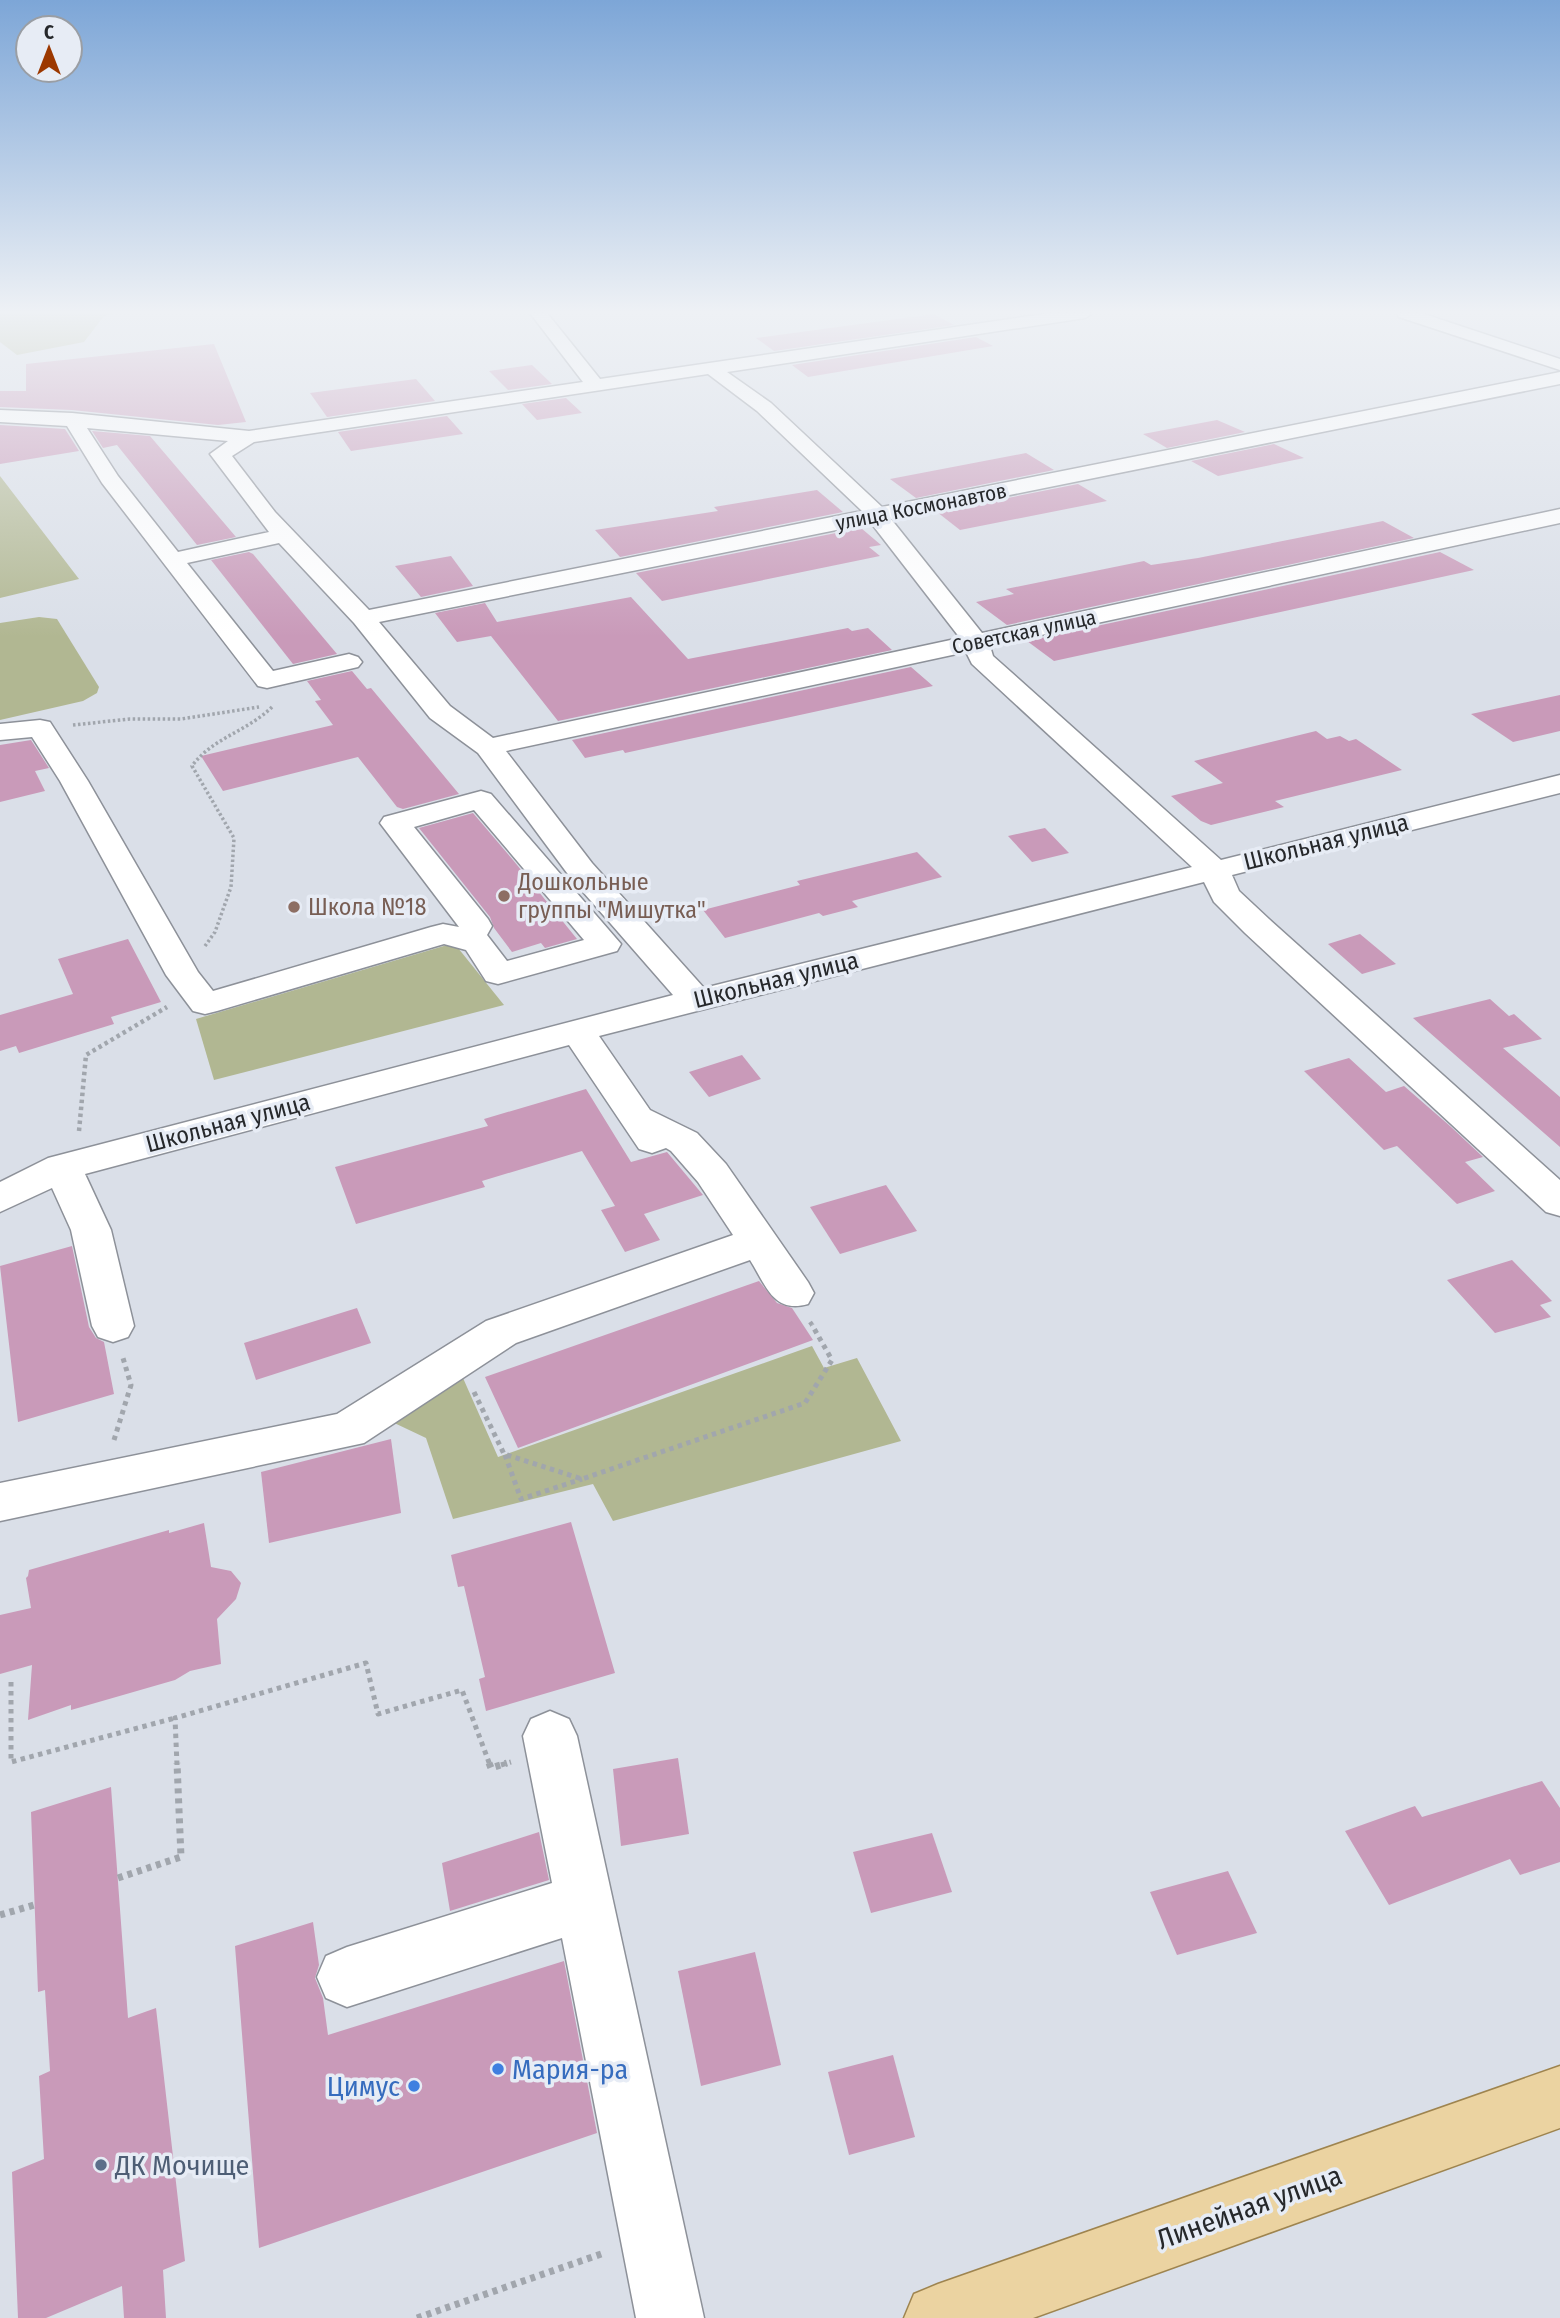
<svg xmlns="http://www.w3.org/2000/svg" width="1560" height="2318" font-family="'Fira Sans Condensed',sans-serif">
  <rect width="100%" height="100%" fill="#dadfe8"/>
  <!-- green -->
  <g fill="#b1b792">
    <polygon points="0,313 115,313 104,316 84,342 17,355 0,342"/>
    <polygon points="0,476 79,579 0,598"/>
    <polygon points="39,617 57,619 99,687 97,693 83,701 0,720 0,623"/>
    <polygon points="454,943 504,1005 214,1080 196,1019"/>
    <polygon points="812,1346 824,1368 857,1358 901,1441 613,1521 593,1484 453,1519 426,1438 388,1420 459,1369 498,1457"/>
  </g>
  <!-- building -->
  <g fill="#c99ab9">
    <polygon points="934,314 954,325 774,351 756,338"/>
    <polygon points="976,337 993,346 808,377 792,365"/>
    <polygon points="214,344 246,422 218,425 72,410 0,407 0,391 26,391 26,364"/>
    <polygon points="532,365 552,384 508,390 489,371"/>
    <polygon points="416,379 435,401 327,417 310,393"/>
    <polygon points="566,398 582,413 537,420 522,404"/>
    <polygon points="447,416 463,434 351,451 338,432"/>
    <polygon points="1217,420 1245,432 1167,448 1143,434"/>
    <polygon points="0,425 65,429 79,451 0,464"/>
    <polygon points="92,431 150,436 236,537 197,545 117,445 103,448"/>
    <polygon points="1274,444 1304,458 1218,476 1191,461"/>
    <polygon points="1026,453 1054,470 916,498 890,479"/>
    <polygon points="1078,484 1107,501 960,530 937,512"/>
    <polygon points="817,490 843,512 620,557 595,530 718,511 714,507"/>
    <polygon points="1383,521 1414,538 1007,625 976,602 1014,594 1006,589 1144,561 1151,565 1198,558"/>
    <polygon points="861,528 881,545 869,547 880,556 662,601 636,573"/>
    <polygon points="249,552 253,554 337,654 293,664 211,560"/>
    <polygon points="1440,552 1474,570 1054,661 1027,641"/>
    <polygon points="451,556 473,586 421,597 395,566"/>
    <polygon points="631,597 688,659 848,628 852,631 868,628 892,650 558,721 491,636 457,642 435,613 485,603 497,622"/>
    <polygon points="911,667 933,686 625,753 623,750 585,758 572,740"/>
    <polygon points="352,671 367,689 371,688 459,794 403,809 397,807 358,757 223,791 201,756 333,725 315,701 321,700 307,681"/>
    <polygon points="1560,695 1560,731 1513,742 1471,714"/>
    <polygon points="1316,731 1327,739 1340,736 1349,741 1356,739 1402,770 1275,801 1284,807 1211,825 1201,821 1171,796 1223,783 1194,761"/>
    <polygon points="31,740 49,768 35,771 45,791 0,802 0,745"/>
    <polygon points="473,813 513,860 577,939 545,948 541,943 512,952 494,928 490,917 419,828"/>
    <polygon points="1045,828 1069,853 1032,862 1008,836"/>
    <polygon points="917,852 942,877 852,901 858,907 823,916 819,913 725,938 703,910 800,885 797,881"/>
    <polygon points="1360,934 1396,964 1362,974 1328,944"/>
    <polygon points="128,939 161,1002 111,1017 114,1024 19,1053 16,1046 0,1051 0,1015 73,994 58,959"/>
    <polygon points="1490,999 1509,1016 1514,1014 1542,1039 1503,1048 1560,1097 1560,1147 1413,1018"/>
    <polygon points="742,1055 761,1079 709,1097 689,1072"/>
    <polygon points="1349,1058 1386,1092 1404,1086 1450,1126 1483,1157 1465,1162 1495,1191 1457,1204 1397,1146 1384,1150 1304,1071"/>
    <polygon points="586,1089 631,1162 667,1152 703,1195 644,1214 660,1240 625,1252 601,1210 615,1206 582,1151 482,1181 485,1187 356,1224 335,1167 488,1126 484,1119"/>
    <polygon points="886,1185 917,1231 840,1254 810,1207"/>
    <polygon points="72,1246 89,1327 96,1338 104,1342 114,1394 18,1422 0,1266"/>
    <polygon points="1512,1260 1552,1301 1540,1305 1551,1317 1495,1333 1447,1280"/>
    <polygon points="759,1281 777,1303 792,1308 813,1340 518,1448 485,1377"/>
    <polygon points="357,1308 371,1343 256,1380 244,1343"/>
    <polygon points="391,1439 401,1513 269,1543 261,1472"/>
    <polygon points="571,1522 615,1673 486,1711 479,1679 485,1677 464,1586 458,1587 451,1555"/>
    <polygon points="204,1523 211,1567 231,1571 241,1583 236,1599 217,1619 221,1664 190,1671 175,1680 71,1710 71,1705 28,1720 32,1665 0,1674 0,1615 31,1608 26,1578 28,1576 29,1570 169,1530 169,1533"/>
    <polygon points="678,1758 689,1834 621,1846 613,1769"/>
    <polygon points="1542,1781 1560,1808 1560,1862 1520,1875 1510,1859 1389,1905 1345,1831 1415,1806 1422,1817"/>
    <polygon points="111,1787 128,2018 156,2008 185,2261 163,2270 166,2318 124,2318 122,2286 46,2318 18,2318 12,2172 44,2159 39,2076 50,2071 45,1990 38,1992 31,1812"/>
    <polygon points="539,1832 549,1880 450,1911 442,1863"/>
    <polygon points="932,1833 952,1892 871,1913 853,1852"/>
    <polygon points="1228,1871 1257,1933 1177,1955 1150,1892"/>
    <polygon points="313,1922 319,1965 315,1978 323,1998 328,2035 564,1961 597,2133 259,2248 235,1946"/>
    <polygon points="755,1952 781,2065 701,2086 678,1971"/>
    <polygon points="893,2055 915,2137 849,2155 828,2072"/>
  </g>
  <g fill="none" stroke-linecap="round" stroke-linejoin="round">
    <defs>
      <g id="minor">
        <path d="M530,313H547L600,379L1051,313H1093L1085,318L727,372L771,403L882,507L1560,372V384L891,519L982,633L1560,509V523L990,646L993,656L1221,860L1560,775V793L1232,875L1239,891L1269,919L1560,1180V1216L1546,1212L1245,933L1214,902L1204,882L599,1036L650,1110L697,1133L726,1164L808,1282L814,1293L808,1304C773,1314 766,1285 750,1260L516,1343L364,1443L0,1521V1483L337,1414L486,1321L733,1235L698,1182L671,1151L666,1148L652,1153L639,1149L569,1045L85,1174L111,1230L134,1326L128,1337L113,1342L98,1337L92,1326L71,1230L52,1188L0,1212V1182L48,1158L673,995L570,877L478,753L430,718L354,623L279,543L187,563L273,671L349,654L358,657L362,662L358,667L267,688L258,686L102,483L67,426L0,422V410L72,413L249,431L583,382ZM708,374L757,411L862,511L369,610L275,512L232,456L254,442ZM87,428L228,441L210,454L269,532L178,552L118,476ZM871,523L960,638L493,738L450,706L379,622ZM966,652L972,664L1192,867L704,988L592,863L506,751Z"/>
        <polygon points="1397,313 1421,313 1560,359 1560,370 1399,317"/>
        <path d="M40,720L50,722L88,781L198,972L213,991L431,927L443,924L459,927L380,823L384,817L481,791L491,794L621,944L617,951L498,984L486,981L466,950L444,944L217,1011L205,1014L193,1011L166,975L60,781L32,737L0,740V724ZM474,810L584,940L507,961L487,935L492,926L488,919L414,827Z"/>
        <polygon points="550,1711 569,1719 577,1736 704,2318 636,2318 562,1938 347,2007 326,1998 317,1977 326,1956 347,1947 552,1883 523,1736 531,1719"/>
      </g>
      <polygon id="major" points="1560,2066 1560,2128 1033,2318 904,2318 914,2294 938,2284"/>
    </defs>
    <!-- minor casing -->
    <use href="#minor" stroke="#8d9199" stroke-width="3"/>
    <!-- major casing -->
    <use href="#major" stroke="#9e844f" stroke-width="3"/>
    <!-- path-far3 -->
    <g stroke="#a1a6ad" stroke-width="3.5" stroke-dasharray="2.5 2.5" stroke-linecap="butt">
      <polyline points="73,725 130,719 181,719 259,707"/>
      <path d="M205,946L215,932L231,887L234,838L192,766C212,738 248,731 272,707"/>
    </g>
    <!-- path-far2 -->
    <g stroke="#a1a6ad" stroke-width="4.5" stroke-dasharray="3.5 3.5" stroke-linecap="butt">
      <polyline points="79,1131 86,1055 167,1007"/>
      <polyline points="810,1322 813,1326"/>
    </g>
    <!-- path-far1 -->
    <g stroke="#a1a6ad" stroke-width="5" stroke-dasharray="4.5 4.5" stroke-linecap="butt">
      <polyline points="474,1392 504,1454 582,1479 805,1403 832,1360 812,1325"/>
      <polyline points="114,1440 131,1385 123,1358"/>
      <polyline points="505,1455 521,1499 582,1479"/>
      <polyline points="11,1682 11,1762 175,1718"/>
      <polyline points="177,1765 175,1718 366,1663 378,1714 462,1690 490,1765"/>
      <polyline points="501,1765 511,1762"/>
    </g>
    <!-- path -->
    <g stroke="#a1a6ad" stroke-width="7" stroke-dasharray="5 5" stroke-linecap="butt">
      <polyline points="489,1763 491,1768 507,1763"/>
      <polyline points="118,1878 181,1857 177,1763"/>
      <polyline points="0,1915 34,1905"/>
      <polyline points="417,2318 604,2253"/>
    </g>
    <!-- minor -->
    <use href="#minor" fill="#fff" fill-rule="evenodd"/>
    <!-- major -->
    <use href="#major" fill="#ebd3a1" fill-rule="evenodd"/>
  </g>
  <!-- sky -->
  <linearGradient id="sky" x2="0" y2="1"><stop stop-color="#7da6d7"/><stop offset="0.49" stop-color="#eef1f5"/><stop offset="1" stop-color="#eef1f5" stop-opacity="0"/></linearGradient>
  <rect width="1560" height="637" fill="url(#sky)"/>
  <!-- markers -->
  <g fill="#8d6e63" stroke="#e7ecf5" stroke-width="2.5">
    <circle cx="504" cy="896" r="7"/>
    <circle cx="294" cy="907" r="7"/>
  </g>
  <g fill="#3f7fe0" stroke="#e7ecf5" stroke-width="2.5">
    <circle cx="498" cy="2069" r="7"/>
    <circle cx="414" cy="2086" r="7"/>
  </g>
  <circle fill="#5c6f8a" stroke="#e7ecf5" stroke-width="2.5" cx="101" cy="2165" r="7"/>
  <g text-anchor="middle" stroke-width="7" stroke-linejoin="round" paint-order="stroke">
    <!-- far-street labels -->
    <g font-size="21" fill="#26282b" stroke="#e7ecf5">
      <text transform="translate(921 507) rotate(-11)" y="7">улица Космонавтов</text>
      <text transform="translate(1024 632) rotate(-12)" y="7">Советская улица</text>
    </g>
    <!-- street labels -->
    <g font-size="24" fill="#26282b" stroke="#e7ecf5">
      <text transform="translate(1326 842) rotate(-14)" y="8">Школьная улица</text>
      <text transform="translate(776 980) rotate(-14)" y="8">Школьная улица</text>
      <text transform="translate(228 1123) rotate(-15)" y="8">Школьная улица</text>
    </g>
    <!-- education labels -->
    <g font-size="24" fill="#785e54" stroke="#e7ecf5" text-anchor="start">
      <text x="518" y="890">Дошкольные<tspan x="518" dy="28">группы "Мишутка"</tspan></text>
      <text x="308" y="915">Школа №18</text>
    </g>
    <!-- near-shop labels -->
    <g font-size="28" fill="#366cbe" stroke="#e7ecf5" text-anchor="start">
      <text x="512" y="2079">Мария-ра</text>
      <text x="400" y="2096" text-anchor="end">Цимус</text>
    </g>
    <!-- near-service labels -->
    <g font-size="28" fill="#4e5e75" stroke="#e7ecf5" text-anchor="start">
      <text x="115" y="2175">ДК Мочище</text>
    </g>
    <!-- near-street labels -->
    <g font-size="28" fill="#26282b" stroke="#e7ecf5">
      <text transform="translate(1249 2207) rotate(-20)" y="10">Линейная улица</text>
    </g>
  </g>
  <!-- north arrow -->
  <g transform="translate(49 49)"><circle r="33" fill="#e7ecf5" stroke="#9a9ea4" stroke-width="2"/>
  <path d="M0-5L12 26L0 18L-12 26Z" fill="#9c3800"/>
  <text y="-10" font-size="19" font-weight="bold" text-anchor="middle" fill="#26282b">С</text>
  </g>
</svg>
